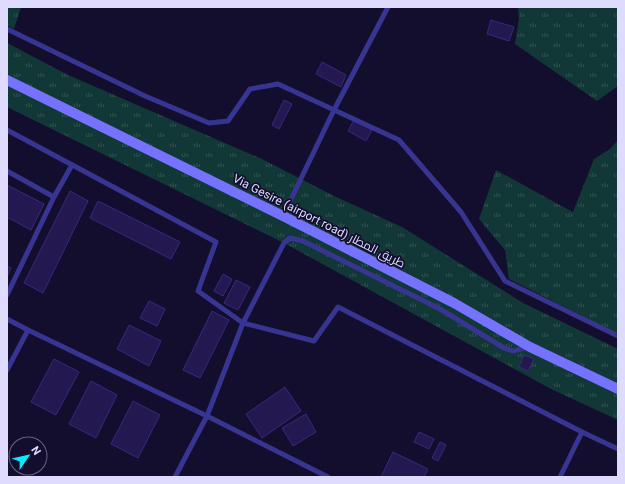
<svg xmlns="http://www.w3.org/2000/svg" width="625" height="484" font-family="Roboto,Cairo,sans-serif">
  <defs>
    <pattern id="grass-tufts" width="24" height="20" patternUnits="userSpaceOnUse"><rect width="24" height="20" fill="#113836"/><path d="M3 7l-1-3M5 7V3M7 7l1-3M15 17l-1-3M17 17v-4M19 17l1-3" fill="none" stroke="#335454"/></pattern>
  </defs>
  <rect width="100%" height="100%" fill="#130e2d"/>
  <!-- grass -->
  <g fill="url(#grass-tufts)">
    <polygon points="7,7 21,7 14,29 7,25"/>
    <polygon points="518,7 618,7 618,86 597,101 515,44 519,18"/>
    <polygon points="7,43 68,75 262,159 334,196 402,227 523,303 618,349 618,420 551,389 284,243 7,107"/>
    <polygon points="618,140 618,334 509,279 505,250 479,219 496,170 556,203 573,212 594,159 610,149"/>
  </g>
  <!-- building -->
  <g fill="#231850" stroke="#38287f">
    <polygon points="491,20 514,27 509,41 487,34"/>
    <polygon points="322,62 346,75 341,87 316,74"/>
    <polygon points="284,100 292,104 279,129 272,125"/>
    <polygon points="354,120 372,130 366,141 348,131"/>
    <polygon points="7,185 44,204 31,230 7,217"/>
    <polygon points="70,191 88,201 43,293 24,283"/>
    <polygon points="98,201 180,242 171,259 90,218"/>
    <polygon points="7,266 11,268 7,277"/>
    <polygon points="223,274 232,279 223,296 214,291"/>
    <polygon points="236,280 250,287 238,310 224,303"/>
    <polygon points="149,301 165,309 157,326 140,318"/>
    <polygon points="212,311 229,320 200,378 183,370"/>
    <polygon points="129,325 161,341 149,366 117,349"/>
    <polygon points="524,355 534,359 528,371 519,367"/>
    <polygon points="54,359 79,372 56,415 31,402"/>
    <polygon points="91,381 117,395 96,438 69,424"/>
    <polygon points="285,387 301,411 262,438 246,414"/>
    <polygon points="133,401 160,415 138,458 111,444"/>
    <polygon points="306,414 316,432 293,446 282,428"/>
    <polygon points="419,432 434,439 429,449 414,442"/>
    <polygon points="440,442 446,445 438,461 432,458"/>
    <polygon points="393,452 428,469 424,477 381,477"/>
  </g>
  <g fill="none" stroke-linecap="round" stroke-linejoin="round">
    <!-- lane -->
    <g stroke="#373591" stroke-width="5">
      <polyline points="7,29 145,96 209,123 228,121 250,89 278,84 399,140 461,212 505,281 618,336"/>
      <polyline points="7,130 216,242 198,291 243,323 314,341 338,307 582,432 618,449"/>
      <polyline points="7,171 54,197 7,295"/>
      <polyline points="54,197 72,165"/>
      <polyline points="283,216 334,110 388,7"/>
      <polyline points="7,319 28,330 207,416 328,477"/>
      <polyline points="7,370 28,330"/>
      <polyline points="175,477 207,416 243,323 284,243 290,238 303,241 440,309 504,348 513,351 529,347"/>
      <polyline points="560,477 582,432"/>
    </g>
    <!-- secondary -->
    <polyline stroke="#7472ff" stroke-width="10" points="7,80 90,121 283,216 454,303 530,347 618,389"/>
  </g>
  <g text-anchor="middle" stroke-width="3.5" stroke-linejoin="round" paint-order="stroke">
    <!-- street labels -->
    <g font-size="12" fill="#dedbff" stroke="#130e2d">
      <text transform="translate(319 221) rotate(27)" y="4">Via Gesire (airport road) طريق المطار</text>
    </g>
  </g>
  <!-- border -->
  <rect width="625" height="484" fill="none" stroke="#dedbff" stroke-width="16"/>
  <!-- north arrow -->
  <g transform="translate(28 456) rotate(56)"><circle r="19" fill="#130e2d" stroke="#646081"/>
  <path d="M0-3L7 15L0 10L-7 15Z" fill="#07e9ff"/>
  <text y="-6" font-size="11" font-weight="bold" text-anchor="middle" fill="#dedbff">N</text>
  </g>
</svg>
